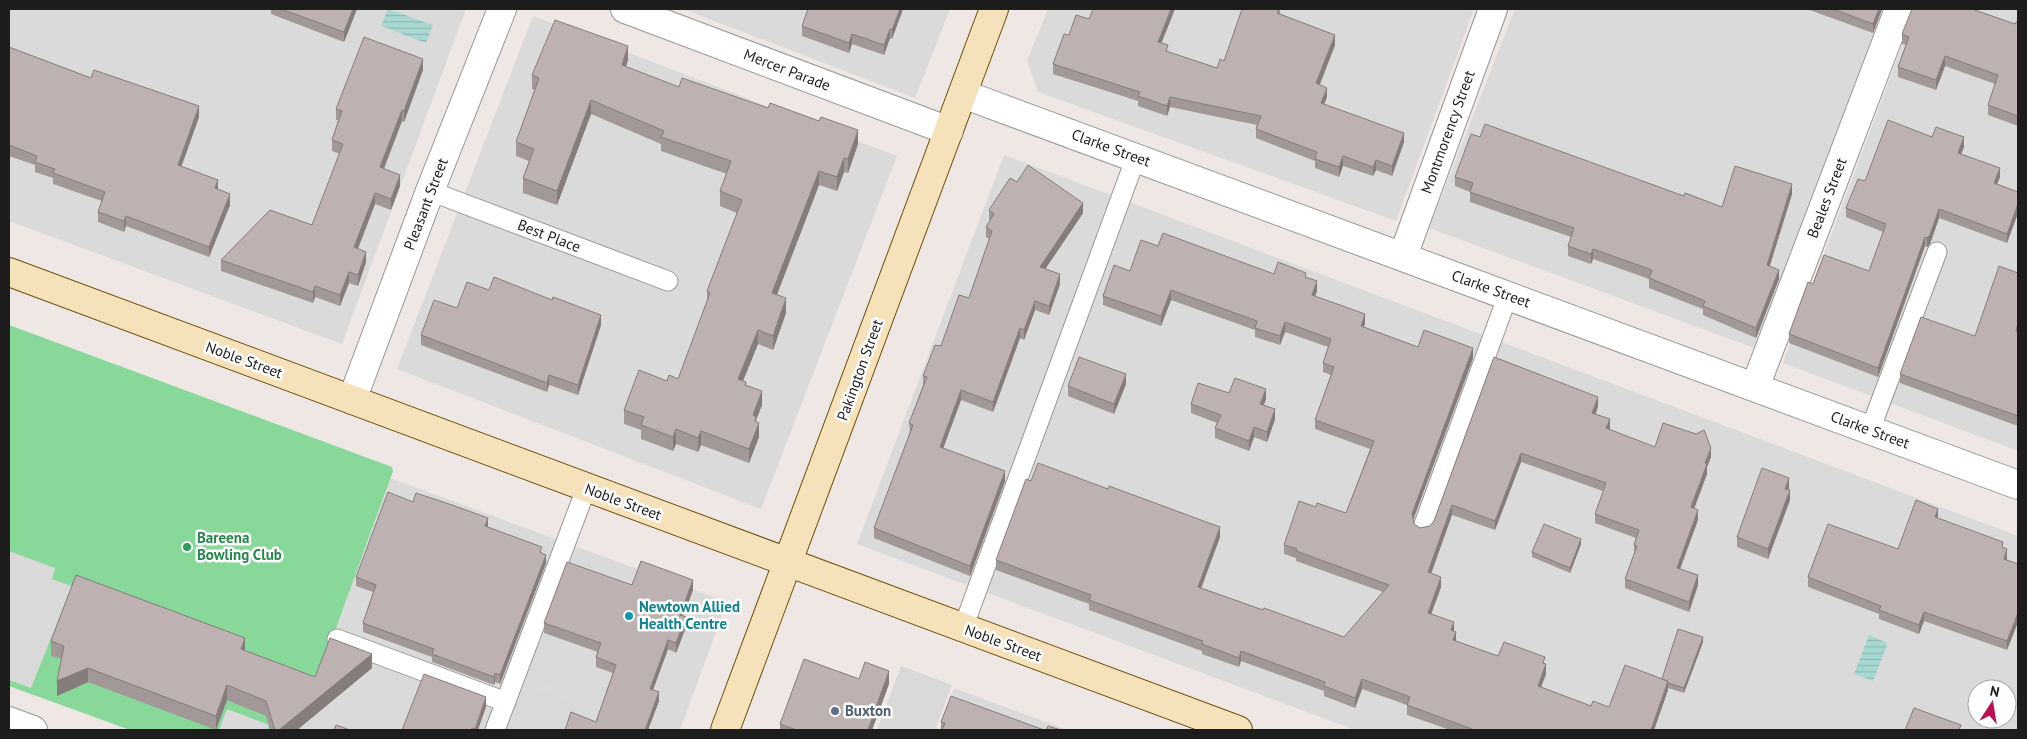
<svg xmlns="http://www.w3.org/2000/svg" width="2027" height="739" font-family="'PT Sans',sans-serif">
  <defs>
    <pattern id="water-rules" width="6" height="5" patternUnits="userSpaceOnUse" patternTransform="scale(1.25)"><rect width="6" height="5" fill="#a7d8d1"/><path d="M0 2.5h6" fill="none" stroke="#8fb9b3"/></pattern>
  </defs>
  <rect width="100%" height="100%" fill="#eee7e4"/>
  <!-- residential -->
  <g fill="#dbdadb" fill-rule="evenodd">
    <polygon points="9,9 466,9 342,344 9,221"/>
    <polygon points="683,9 950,9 915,98"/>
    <polygon points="1048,9 1474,9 1396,221 1038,92 1027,61"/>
    <polygon points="1515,9 1885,9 1757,349 1429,228"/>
    <polygon points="1916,9 2018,10 2018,451 1783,363"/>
    <polygon points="533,16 897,156 761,509 397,369"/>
    <path d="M1004,155L2018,536V730H1355L857,544ZM1977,689H2007V719H1977Z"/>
    <polygon points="390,478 727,602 680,730 299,730"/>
    <polygon points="954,688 1067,730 939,730"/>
  </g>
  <!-- pitch -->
  <polygon fill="#87d899" points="9,325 392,467 393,471 299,730 130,730 9,686"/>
  <!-- parking -->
  <g fill="#d9d9d9">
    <polygon points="9,551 55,568 52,579 72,586 31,688 9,680"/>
    <polygon points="540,636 579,650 565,691 525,676"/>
    <polygon points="901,666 952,685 935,730 877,730"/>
    <polygon points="522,684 572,703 562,730 505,730"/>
    <polygon points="227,709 269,725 267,730 219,730"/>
  </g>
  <!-- water -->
  <g fill="url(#water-rules)">
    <polygon points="388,9 433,25 426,43 381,26"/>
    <polygon points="1869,635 1888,643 1873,681 1854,674"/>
  </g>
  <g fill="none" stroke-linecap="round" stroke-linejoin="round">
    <defs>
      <g id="lane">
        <polyline points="430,191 668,281"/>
        <polyline points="1870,430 1937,252"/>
        <polyline points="1423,527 1508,295"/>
        <polyline points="963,628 1136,157"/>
        <polyline points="337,639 506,702"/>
        <polyline points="495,730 586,489"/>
      </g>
      <g id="street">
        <polyline points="625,9 949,131"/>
        <polyline points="963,94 2018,485"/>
        <polyline points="1403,256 1493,9"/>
        <polyline points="1755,387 1899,9"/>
        <polyline points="352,400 430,191 502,9"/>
        <polyline points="9,721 33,730"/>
      </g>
      <g id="secondary">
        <polyline points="9,272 1238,730"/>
        <polyline points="725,730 994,9"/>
      </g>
    </defs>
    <!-- lane casing -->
    <use href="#lane" stroke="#979797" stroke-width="21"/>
    <!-- street casing -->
    <use href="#street" stroke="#979797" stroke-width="30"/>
    <!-- secondary casing -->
    <use href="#secondary" stroke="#6c520c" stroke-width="30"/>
    <!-- lane -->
    <use href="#lane" stroke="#fff" stroke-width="19"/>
    <!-- street -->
    <use href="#street" stroke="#fff" stroke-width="28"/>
    <!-- secondary -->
    <use href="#secondary" stroke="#f5e2bb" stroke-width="28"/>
  </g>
  <!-- wall -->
  <g fill="#a39898">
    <polygon points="271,9 357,9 344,42 271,14"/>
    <polygon points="808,9 903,9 892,39 890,38 884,55 852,44 849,53 802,36 802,26"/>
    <polygon points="1280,9 1280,14 1335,45 1320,85 1327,97 1324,104 1404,142 1392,176 1376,170 1373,176 1343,166 1339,177 1315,168 1315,161 1256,138 1256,129 1257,125 1170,107 1167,116 1138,106 1138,101 1053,74 1053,64 1069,35 1089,19 1161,43 1168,52 1217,68"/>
    <polygon points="1807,9 1882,9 1873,33"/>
    <polygon points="2018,22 2018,126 1988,115 1988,105 1995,84 1945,66 1936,90 1898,77 1898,67 1906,45 1902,44 1902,34 2015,24"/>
    <polygon points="9,47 91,78 199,117 181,167 218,190 230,205 209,257 126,226 124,232 98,222 98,212 102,201 53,184 53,178 35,172 35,165 9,156"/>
    <polygon points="628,60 626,67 679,87 858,144 848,173 844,172 837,191 819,185 777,295 786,313 773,350 758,344 743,381 762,405 756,420 759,437 749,463 701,445 698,452 676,444 673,451 641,439 641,430 624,424 624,410 667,381 678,379 707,302 707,291 737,213 720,206 720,191 727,174 661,151 661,144 591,114 557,205 523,193 523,178 529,161 516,156 516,142 535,90 532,89 532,75"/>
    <polygon points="423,70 404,122 402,121 384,169 400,186 391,210 375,204 358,249 366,262 358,286 349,283 340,306 315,297 313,303 221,271 221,260 312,225 340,154 332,151 332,140 338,120 336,120 336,109"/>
    <polygon points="1932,137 1964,147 1961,154 2000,177 1997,184 2018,192 2018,213 2007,243 1939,218 1930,244 1927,247 1925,246 1878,377 1789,343 1789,334 1813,284 1869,271 1883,232 1846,217 1846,208 1865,181"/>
    <polygon points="1455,177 1684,196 1722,207 1792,194 1770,266 1779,279 1756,338 1703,315 1703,309 1649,288 1649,279 1593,259 1591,264 1568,256 1568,246 1571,237 1470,202 1470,192 1455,186"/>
    <polygon points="1017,182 1083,213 1045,269 1060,284 1049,315 1035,310 1024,340 1020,338 993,412 961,400 943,448 1005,481 970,576 874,538 874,528 910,433 909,423 923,385 923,376 969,298 989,239 986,237 986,227 990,221 989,220 989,210"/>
    <polygon points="1158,246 1274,274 1306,277 1317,291 1315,296 1365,324 1364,327 1418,347 1473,358 1413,520 1414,524 1420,528 1430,526 1434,521 1494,357 1598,406 1596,414 1610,428 1609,430 1655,447 1711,457 1707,467 1707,474 1694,509 1698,520 1680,569 1698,585 1689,612 1625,588 1625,579 1634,554 1634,545 1636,538 1595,523 1595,514 1603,491 1521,462 1495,530 1452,515 1431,574 1441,587 1431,614 1454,631 1456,641 1498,656 1545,664 1546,674 1541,687 1591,706 1609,707 1662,679 1703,642 1684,693 1668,688 1668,690 1654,730 1450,730 1407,715 1407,705 1362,689 1355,708 1324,696 1324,691 1241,661 1239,667 1202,654 1202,651 1089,610 1089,604 996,570 996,560 1220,537 1201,588 1263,610 1344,637 1383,592 1296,561 1296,558 1284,554 1284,545 1316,507 1346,513 1370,449 1315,429 1315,420 1331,375 1323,372 1323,363 1328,347 1285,332 1280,345 1255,337 1255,330 1171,300 1161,326 1103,305 1103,296"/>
    <polygon points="2018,273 2018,426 1900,383 1900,374 1975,336"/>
    <polygon points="489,290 601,325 578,395 549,385 547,392 421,345 421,335 457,308"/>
    <polygon points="1126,384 1114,414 1068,396 1068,386"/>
    <polygon points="1229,393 1266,399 1264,405 1275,419 1267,442 1254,437 1249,451 1215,438 1215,428 1217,423 1191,413 1191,404"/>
    <polygon points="1789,488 1788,490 1790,500 1768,559 1737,547 1737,537"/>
    <polygon points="413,502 488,527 542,553 546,563 500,684 495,682 494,685 432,662 432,657 363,632 363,623 373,592 356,586 356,577"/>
    <polygon points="1938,518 2003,547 2007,558 2006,560 2018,564 2018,622 2007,650 1924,621 1919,634 1879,619 1879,614 1808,587 1808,577 1898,549"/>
    <polygon points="1581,544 1570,573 1532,557 1532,552"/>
    <polygon points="632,585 693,590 683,616 686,627 676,653 668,649 653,690 659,701 648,730 565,730 596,722 613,673 596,667 596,657 598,652 544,633 544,623"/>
    <polygon points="51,641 315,677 372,668 297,730 270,730 266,716 227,700 216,730 88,682 57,696 62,659 51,656"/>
    <polygon points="859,679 889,684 872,730 780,730 780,724"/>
    <polygon points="941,722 1044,730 941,730"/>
  </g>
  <!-- shaded-wall -->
  <g fill="#857c7c">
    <polygon points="353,9 357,9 344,42 344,32"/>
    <polygon points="900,9 903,9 892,39 892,30"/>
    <polygon points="1171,9 1175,9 1158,52 1158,42"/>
    <polygon points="1879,9 1882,9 1873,33 1873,24"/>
    <polygon points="890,29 890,38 884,55 884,45"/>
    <polygon points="852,34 852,44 849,53 849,43"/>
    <polygon points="1335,35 1335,45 1316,93 1316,83"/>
    <polygon points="628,46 628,60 622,79 622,65"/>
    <polygon points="1945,56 1945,66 1936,90 1936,80"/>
    <polygon points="423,59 423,70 404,122 404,111"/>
    <polygon points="1327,88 1327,97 1321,112 1321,103"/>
    <polygon points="1170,97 1170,107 1167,116 1167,106"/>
    <polygon points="591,100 591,114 557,205 557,191"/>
    <polygon points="199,106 199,117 178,176 178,165"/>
    <polygon points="402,110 402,121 380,178 380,167"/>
    <polygon points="858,130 858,144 848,173 848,159"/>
    <polygon points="1404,133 1404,142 1392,176 1392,166"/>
    <polygon points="1964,137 1964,147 1958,162 1958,153"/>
    <polygon points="1343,156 1343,166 1339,177 1339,167"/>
    <polygon points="844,158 844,172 837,191 837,177"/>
    <polygon points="1376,160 1376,170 1373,176 1373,167"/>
    <polygon points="2000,168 2000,177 1994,192 1994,183"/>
    <polygon points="819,171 819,185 772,307 772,293"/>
    <polygon points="400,175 400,186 391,210 391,199"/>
    <polygon points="218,180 218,190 215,188"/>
    <polygon points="1792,184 1792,194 1767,274 1767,265"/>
    <polygon points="375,193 375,204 354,258 354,247"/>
    <polygon points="230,194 230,205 209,257 209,247"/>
    <polygon points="1083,203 1083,213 1040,277 1040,267"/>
    <polygon points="2018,204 2018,213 2007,243 2007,234"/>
    <polygon points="1939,209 1939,218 1930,244 1927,247 1927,238"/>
    <polygon points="126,216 126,226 124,232 124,221"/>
    <polygon points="1925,237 1925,246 1878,377 1878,368"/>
    <polygon points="1593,249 1593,259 1591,264 1591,254"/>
    <polygon points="366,252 366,262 358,286 358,275"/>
    <polygon points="1779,270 1779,279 1756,338 1756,328"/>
    <polygon points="349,272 349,283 340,306 340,295"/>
    <polygon points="1060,274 1060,284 1049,315 1049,306"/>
    <polygon points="1317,281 1317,291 1312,305 1312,295"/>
    <polygon points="315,286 315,297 313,303 313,292"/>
    <polygon points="1171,290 1171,300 1161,326 1161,316"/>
    <polygon points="786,298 786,313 773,350 773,336"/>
    <polygon points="1035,301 1035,310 1024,340 1024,330"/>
    <polygon points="1365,314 1365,324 1361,335 1361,326"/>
    <polygon points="601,315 601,325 578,395 578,385"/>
    <polygon points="1285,322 1285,332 1280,345 1280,336"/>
    <polygon points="1020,328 1020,338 993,412 993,402"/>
    <polygon points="758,330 758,344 738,393 738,379"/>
    <polygon points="1473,348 1473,358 1412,523 1412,514"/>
    <polygon points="1126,374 1126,384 1114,414 1114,404"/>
    <polygon points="549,375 549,385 547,392 547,383"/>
    <polygon points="1266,389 1266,399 1260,414 1260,404"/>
    <polygon points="961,390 961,400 940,457 940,447"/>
    <polygon points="762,391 762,405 756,420 756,428 759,423 759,437 749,463 749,449 753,415"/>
    <polygon points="1598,397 1598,406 1592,423 1592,413"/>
    <polygon points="1275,409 1275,419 1267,442 1267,432"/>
    <polygon points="1610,419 1610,428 1606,438 1606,428"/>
    <polygon points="1254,427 1254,437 1249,451 1249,441"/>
    <polygon points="676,429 676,444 673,451 673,437"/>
    <polygon points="701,431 701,445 698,452 698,438"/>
    <polygon points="1711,448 1711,457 1707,467 1707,474 1691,517 1691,507"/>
    <polygon points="1521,453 1521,462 1495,530 1495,521"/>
    <polygon points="1005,471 1005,481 970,576 970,566"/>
    <polygon points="1789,478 1789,488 1785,498 1785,489"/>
    <polygon points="1790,490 1790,500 1768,559 1768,549"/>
    <polygon points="1452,505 1452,515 1428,582 1428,572"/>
    <polygon points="1938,509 1938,518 1935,517"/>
    <polygon points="1698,510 1698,520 1677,577 1677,568"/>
    <polygon points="488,518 488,527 485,535 485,526"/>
    <polygon points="1220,527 1220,537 1198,597 1198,587"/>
    <polygon points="1581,539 1581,544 1570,573 1570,568"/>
    <polygon points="2007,549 2007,558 2004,569 2004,559"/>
    <polygon points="546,555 546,563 500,684 500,675"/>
    <polygon points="1698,575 1698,585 1689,612 1689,602"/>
    <polygon points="1441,577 1441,587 1428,623 1428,613"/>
    <polygon points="693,580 693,590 680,625 680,615"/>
    <polygon points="1924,612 1924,621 1919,634 1919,625"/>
    <polygon points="2018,613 2018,622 2007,650 2007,641"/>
    <polygon points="686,617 686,627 676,653 676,643"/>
    <polygon points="1454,622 1454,632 1451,630"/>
    <polygon points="1456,632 1456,641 1453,640"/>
    <polygon points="1703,637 1703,642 1684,693 1684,688"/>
    <polygon points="245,638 245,653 241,649"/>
    <polygon points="668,640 668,649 650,698 650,689"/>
    <polygon points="1241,651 1241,661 1239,667 1239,658"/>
    <polygon points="372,654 372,668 297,730 279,730"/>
    <polygon points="1546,664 1546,674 1538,695 1538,686"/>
    <polygon points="88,668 88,682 57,696 57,681"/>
    <polygon points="889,671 889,684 872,730 868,730"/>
    <polygon points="495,673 495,682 494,685 494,677"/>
    <polygon points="1362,679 1362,689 1355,708 1355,698"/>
    <polygon points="1668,681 1668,690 1654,730 1651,730"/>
    <polygon points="227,685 227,700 216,730 216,716"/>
    <polygon points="659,692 659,701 648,730 645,730"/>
    <polygon points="486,697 486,707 478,730 475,730"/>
  </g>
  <!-- building -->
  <g fill="#beb1b1" stroke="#857c7c">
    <polygon points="281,9 353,9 344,32"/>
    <polygon points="808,9 900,9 892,30 890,29 884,45 852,34 849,43 802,26"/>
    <polygon points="1093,9 1171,9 1158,42 1168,45 1166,51 1217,68 1220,59 1224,61 1242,9 1279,9 1277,13 1335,35 1316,83 1327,88 1321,103 1404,133 1392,166 1376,160 1373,167 1343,156 1339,167 1315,159 1317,152 1256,129 1261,116 1170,97 1167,106 1138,96 1140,92 1053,64 1064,34 1069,35 1076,15 1089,19"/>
    <polygon points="1833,9 1879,9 1873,24"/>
    <polygon points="1912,9 1972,9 2015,24 2016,22 2018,22 2018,116 1988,105 1998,75 1945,56 1936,80 1898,67 1909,37 1902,34"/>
    <polygon points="555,20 628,46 622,65 679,87 682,78 768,108 770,103 819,121 821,117 858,130 848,159 844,158 837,177 819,171 772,293 786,298 773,336 758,330 738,379 746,382 745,385 762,391 753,415 756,417 755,421 759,423 749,449 701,431 698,438 676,429 673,437 641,425 644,417 624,410 639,370 667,381 669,375 678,379 710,293 707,291 742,200 720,191 731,161 661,137 664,131 591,100 557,191 523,178 534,149 516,142 539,78 532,75"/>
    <polygon points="364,37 423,59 404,111 402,110 380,167 400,175 391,199 375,193 354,247 366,252 358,275 349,272 340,295 315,286 313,292 221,260 270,210 312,225 343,144 332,140 342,111 336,109"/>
    <polygon points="9,47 91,78 94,70 199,106 178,165 218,180 215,188 230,194 209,247 126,216 124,221 98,212 105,192 53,173 55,169 35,162 37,156 9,145"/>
    <polygon points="1888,120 1932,137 1936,127 1964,137 1958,153 2000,168 1994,183 2018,192 2018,204 2007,234 1939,209 1930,235 1927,238 1925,237 1878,368 1789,334 1808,282 1813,284 1824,255 1869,271 1886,224 1846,208 1858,179 1865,181"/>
    <polygon points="1485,124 1684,196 1685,193 1722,207 1735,166 1792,184 1767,265 1779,270 1756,328 1703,306 1705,301 1649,278 1652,270 1593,249 1591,254 1568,246 1574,228 1470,192 1473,183 1455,177 1471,134 1480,137"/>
    <polygon points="1028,165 1083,203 1040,267 1060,274 1049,306 1035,301 1024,330 1020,328 993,402 961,390 940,447 1005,471 970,566 874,528 913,425 909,423 927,377 923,376 935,345 941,346 959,295 969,298 992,231 986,227 994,214 989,210 1010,178 1017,182"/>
    <polygon points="1163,233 1274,274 1278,262 1306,273 1305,277 1317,281 1312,295 1365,314 1361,326 1418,347 1424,330 1473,348 1412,514 1414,524 1420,528 1430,526 1434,521 1494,357 1598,397 1592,413 1610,419 1606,428 1655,447 1663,423 1696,434 1704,430 1711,448 1705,463 1707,464 1691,507 1698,510 1677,568 1698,575 1689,602 1625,579 1637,546 1634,545 1639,530 1595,514 1606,483 1521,453 1495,521 1452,505 1428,572 1441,577 1428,613 1454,622 1451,630 1456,632 1453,640 1498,656 1504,642 1545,657 1543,663 1546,664 1538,686 1591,706 1593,701 1609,707 1625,665 1668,681 1651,730 1471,730 1472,729 1407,705 1410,697 1362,679 1355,698 1324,686 1325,682 1241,651 1239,658 1202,644 1203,641 1089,600 1091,595 996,560 1026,479 1031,481 1038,463 1108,489 1109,486 1220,527 1198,587 1263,610 1264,608 1344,637 1389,585 1296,551 1297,549 1284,545 1299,501 1316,507 1317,503 1346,513 1374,441 1315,420 1334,367 1323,363 1331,339 1285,322 1280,336 1255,328 1257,321 1171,290 1161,316 1103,296 1114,265 1130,271 1141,240 1158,246"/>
    <polygon points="1999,266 2018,273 2018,323 2016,331 2018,332 2018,416 1900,374 1921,317 1975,336"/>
    <polygon points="494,277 552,300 553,297 601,315 578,385 549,375 547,383 421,335 434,300 457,308 467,282 489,290"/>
    <polygon points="1079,357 1126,374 1114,404 1068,386"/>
    <polygon points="1235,378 1266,389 1260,404 1275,409 1267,432 1254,427 1249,441 1215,428 1221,415 1191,404 1198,383 1229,393"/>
    <polygon points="1762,468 1789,478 1785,489 1790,490 1768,549 1737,537"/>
    <polygon points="388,492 413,502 416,493 452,505 488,518 485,526 542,547 540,552 546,555 500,675 495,673 494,677 432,654 434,649 363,623 376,585 356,577"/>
    <polygon points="1916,500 1938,509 1935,517 2003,542 2002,547 2007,549 2004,559 2018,564 2018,613 2007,641 1924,612 1919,625 1879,610 1881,606 1808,577 1828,524 1898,549"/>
    <polygon points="1544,524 1581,539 1570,568 1532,552"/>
    <polygon points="641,561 693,580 680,615 686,617 676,643 668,640 650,689 659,692 645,730 565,730 571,712 596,722 616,665 596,657 601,643 544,623 567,562 632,585"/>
    <polygon points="76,575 245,638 241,649 315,677 330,638 372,654 279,730 275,730 266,701 227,685 216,716 88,668 57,681 64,646 51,641"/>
    <polygon points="1678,629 1703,637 1684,688 1668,683 1668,681 1662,679"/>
    <polygon points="804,659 859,679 865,662 889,671 868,730 797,730 780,724"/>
    <polygon points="424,674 486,697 475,729 472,728 471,730 402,730"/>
    <polygon points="951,696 1044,730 942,730 945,723 941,722"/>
    <polygon points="1914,708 1961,725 1959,730 1905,730"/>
    <polygon points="336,725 350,730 334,730"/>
    <polygon points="1048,726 1061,730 1046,730"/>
  </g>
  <!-- markers -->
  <circle fill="#2e9e5b" stroke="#fff" stroke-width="2" cx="187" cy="547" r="5"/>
  <circle fill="#0f9aa8" stroke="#fff" stroke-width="2" cx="629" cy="616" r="5"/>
  <circle fill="#5c6f8a" stroke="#fff" stroke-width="2" cx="835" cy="711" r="5"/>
  <g text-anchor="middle" stroke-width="5" stroke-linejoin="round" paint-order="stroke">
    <!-- street labels -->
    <g font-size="15" fill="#1d1d1d" stroke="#fff">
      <text transform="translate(787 70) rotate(21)" y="5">Mercer Parade</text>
      <text transform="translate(1448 132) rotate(-70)" y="5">Montmorency Street</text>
      <text transform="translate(1111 148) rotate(20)" y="5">Clarke Street</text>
      <text transform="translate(1827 198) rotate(-69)" y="5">Beales Street</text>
      <text transform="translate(426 204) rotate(-69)" y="5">Pleasant Street</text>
      <text transform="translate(549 236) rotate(21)" y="5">Best Place</text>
      <text transform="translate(1491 289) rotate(20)" y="5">Clarke Street</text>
      <text transform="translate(244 360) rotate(20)" y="5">Noble Street</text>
      <text transform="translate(860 370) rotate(-70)" y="5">Pakington Street</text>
      <text transform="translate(1870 430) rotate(20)" y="5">Clarke Street</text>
      <text transform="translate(623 502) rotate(20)" y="5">Noble Street</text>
      <text transform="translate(1003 643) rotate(20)" y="5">Noble Street</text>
    </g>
    <!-- leisure labels -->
    <g font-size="15" font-weight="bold" fill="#27864d" stroke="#fff" text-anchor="start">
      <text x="197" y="543">Bareena<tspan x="197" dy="17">Bowling Club</tspan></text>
    </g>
    <!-- culture labels -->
    <g font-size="15" font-weight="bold" fill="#0d838f" stroke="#fff" text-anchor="start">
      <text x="639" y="612">Newtown Allied<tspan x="639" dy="17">Health Centre</tspan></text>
    </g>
    <!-- service labels -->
    <g font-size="15" font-weight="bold" fill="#4e5e75" stroke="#fff" text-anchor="start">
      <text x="845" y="716">Buxton</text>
    </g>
  </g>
  <!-- border -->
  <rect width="2027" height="739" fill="none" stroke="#1d1d1d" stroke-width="20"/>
  <!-- north arrow -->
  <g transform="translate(1992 704) rotate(12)"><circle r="24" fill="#ffffff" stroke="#a5a5a5"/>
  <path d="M0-4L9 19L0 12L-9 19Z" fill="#bd0e50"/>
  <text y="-8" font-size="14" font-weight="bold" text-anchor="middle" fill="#1d1d1d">N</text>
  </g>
</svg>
